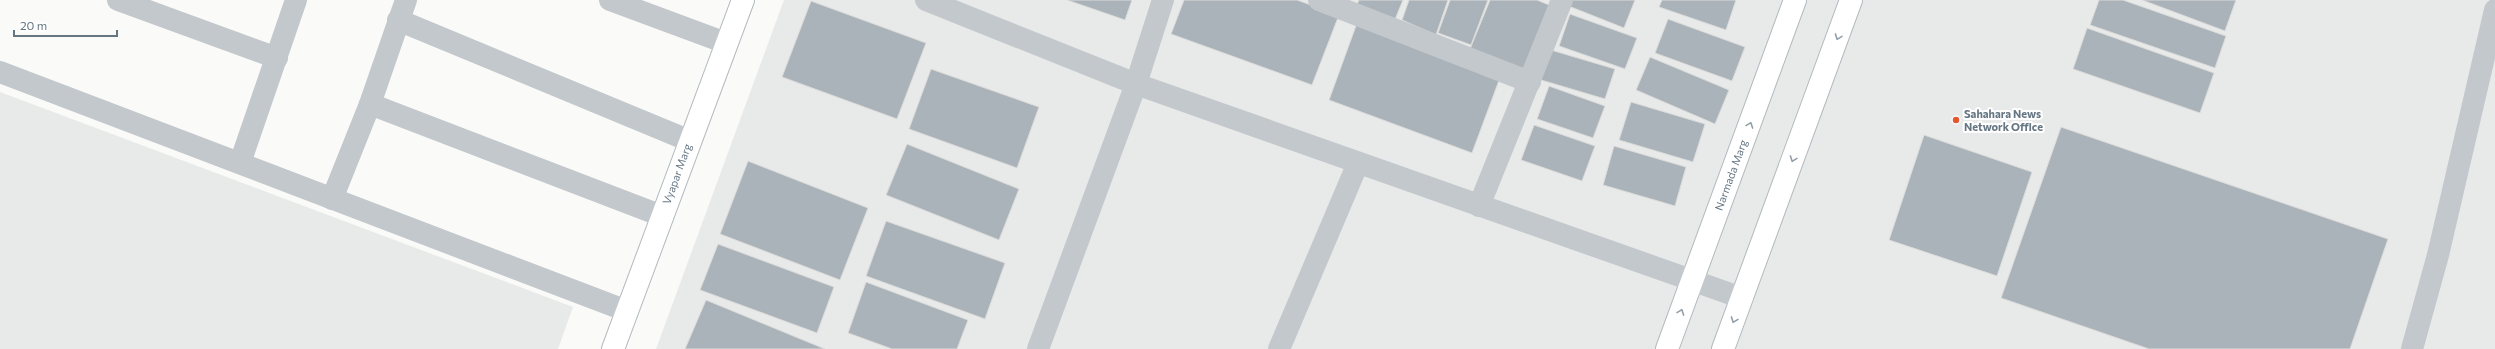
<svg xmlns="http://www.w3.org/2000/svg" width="2495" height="349" font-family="Commissioner,sans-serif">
  <rect width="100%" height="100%" fill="#fafaf8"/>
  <!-- built -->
  <g fill="#e8e9e9">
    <polygon points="784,0 2495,0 2495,349 656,349"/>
    <polygon points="0,92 573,307 558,349 0,349"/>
  </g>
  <!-- building -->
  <g fill="#aab3b9" stroke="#dcdcda">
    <polygon points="1067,0 1132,0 1125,20"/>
    <polygon points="1184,0 1297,0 1339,15 1312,85 1171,34"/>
    <polygon points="1359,0 1403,0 1394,22 1356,7"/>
    <polygon points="1409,0 1448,0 1436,35 1402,20"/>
    <polygon points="1450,0 1488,0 1471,45 1438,33"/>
    <polygon points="1490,0 1537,0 1554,7 1528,72 1470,49"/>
    <polygon points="1568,0 1635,0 1624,28 1566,5"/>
    <polygon points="1662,0 1736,0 1726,30 1659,7"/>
    <polygon points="2099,0 2123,0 2226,36 2215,68 2090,25"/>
    <polygon points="2142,0 2236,0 2225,31"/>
    <polygon points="811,1 926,43 897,119 782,77"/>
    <polygon points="1570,14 1637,38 1625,69 1559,46"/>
    <polygon points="1668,19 1745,47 1732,81 1655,53"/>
    <polygon points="1357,23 1501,75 1472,153 1329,100"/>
    <polygon points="2087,28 2214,73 2200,113 2073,69"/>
    <polygon points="1551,50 1615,69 1605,99 1541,80"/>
    <polygon points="1650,57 1729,90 1715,124 1636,90"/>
    <polygon points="931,69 1039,107 1017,168 909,129"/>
    <polygon points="1549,86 1605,106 1593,138 1537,119"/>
    <polygon points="1631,102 1705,124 1693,162 1619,140"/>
    <polygon points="1534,125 1595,146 1582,181 1521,160"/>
    <polygon points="2061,127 2388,239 2350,349 2149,349 2001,298"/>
    <polygon points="1924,135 2032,172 1997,276 1889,240"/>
    <polygon points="907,144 1019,189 999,240 886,195"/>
    <polygon points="1614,146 1686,167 1675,206 1603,185"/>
    <polygon points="748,161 868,208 840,280 720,234"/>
    <polygon points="886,221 1005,263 985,319 866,276"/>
    <polygon points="718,244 834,287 817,333 700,290"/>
    <polygon points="866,282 968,320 957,349 892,349 848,333"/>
    <polygon points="706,300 825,349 685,349"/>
  </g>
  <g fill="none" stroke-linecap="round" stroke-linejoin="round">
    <defs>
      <g id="secondary">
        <polyline points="613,349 743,0"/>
        <polyline points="1667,349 1795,0"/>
        <polyline points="1723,349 1851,0"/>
      </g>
    </defs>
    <!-- secondary casing -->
    <use href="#secondary" stroke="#b3babf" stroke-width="24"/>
    <!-- street -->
    <g stroke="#c3c8cc" stroke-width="22">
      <polyline points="118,0 277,58"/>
      <polyline points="610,0 726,43"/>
      <polyline points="926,0 1136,84 1742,298"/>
      <polyline points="1319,0 1530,82"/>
      <polyline points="398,20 690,141"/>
      <polyline points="0,72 627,311"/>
      <polyline points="370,104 662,216"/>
      <polyline points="240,163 296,0"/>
      <polyline points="332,199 370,104 406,0"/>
      <polyline points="1479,206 1562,0"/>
      <polyline points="1038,349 1136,84 1163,0"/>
      <polyline points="1279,349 1358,163"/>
      <polyline points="2412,349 2438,255 2495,10"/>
    </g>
    <!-- secondary -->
    <use href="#secondary" stroke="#fff" stroke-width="22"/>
  </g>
  <!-- one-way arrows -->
  <defs><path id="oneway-chevron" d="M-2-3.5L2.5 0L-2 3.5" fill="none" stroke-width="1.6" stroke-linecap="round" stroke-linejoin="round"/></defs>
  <g stroke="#939fa8">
    <use href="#oneway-chevron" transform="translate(1838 37) rotate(110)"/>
    <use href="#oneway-chevron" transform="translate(1750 125) rotate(-70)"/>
    <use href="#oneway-chevron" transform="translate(1793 159) rotate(110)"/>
    <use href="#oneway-chevron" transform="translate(1681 312) rotate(-70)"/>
    <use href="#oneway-chevron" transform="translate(1734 320) rotate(110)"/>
  </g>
  <!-- markers -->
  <circle fill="#e4572e" stroke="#fff" stroke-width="1.5" cx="1956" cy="120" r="4"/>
  <g text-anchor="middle" stroke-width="4" stroke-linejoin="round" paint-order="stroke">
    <!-- poi labels -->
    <g font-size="11" font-weight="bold" fill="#657683" stroke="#fff" text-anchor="start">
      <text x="1964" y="118">Sahahara News<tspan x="1964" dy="13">Network Office</tspan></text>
    </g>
    <!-- street labels -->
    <g font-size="11" fill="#657683" stroke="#fff">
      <text transform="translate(677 174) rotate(-70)" y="4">Vyapar Marg</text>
      <text transform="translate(1731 175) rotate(-70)" y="4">Narmada Marg</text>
    </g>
  </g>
  <!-- scale -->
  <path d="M14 30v6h103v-6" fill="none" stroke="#657683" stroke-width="2"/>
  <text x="20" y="30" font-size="12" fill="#657683" stroke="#ffffff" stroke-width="3" paint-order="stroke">20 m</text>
</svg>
